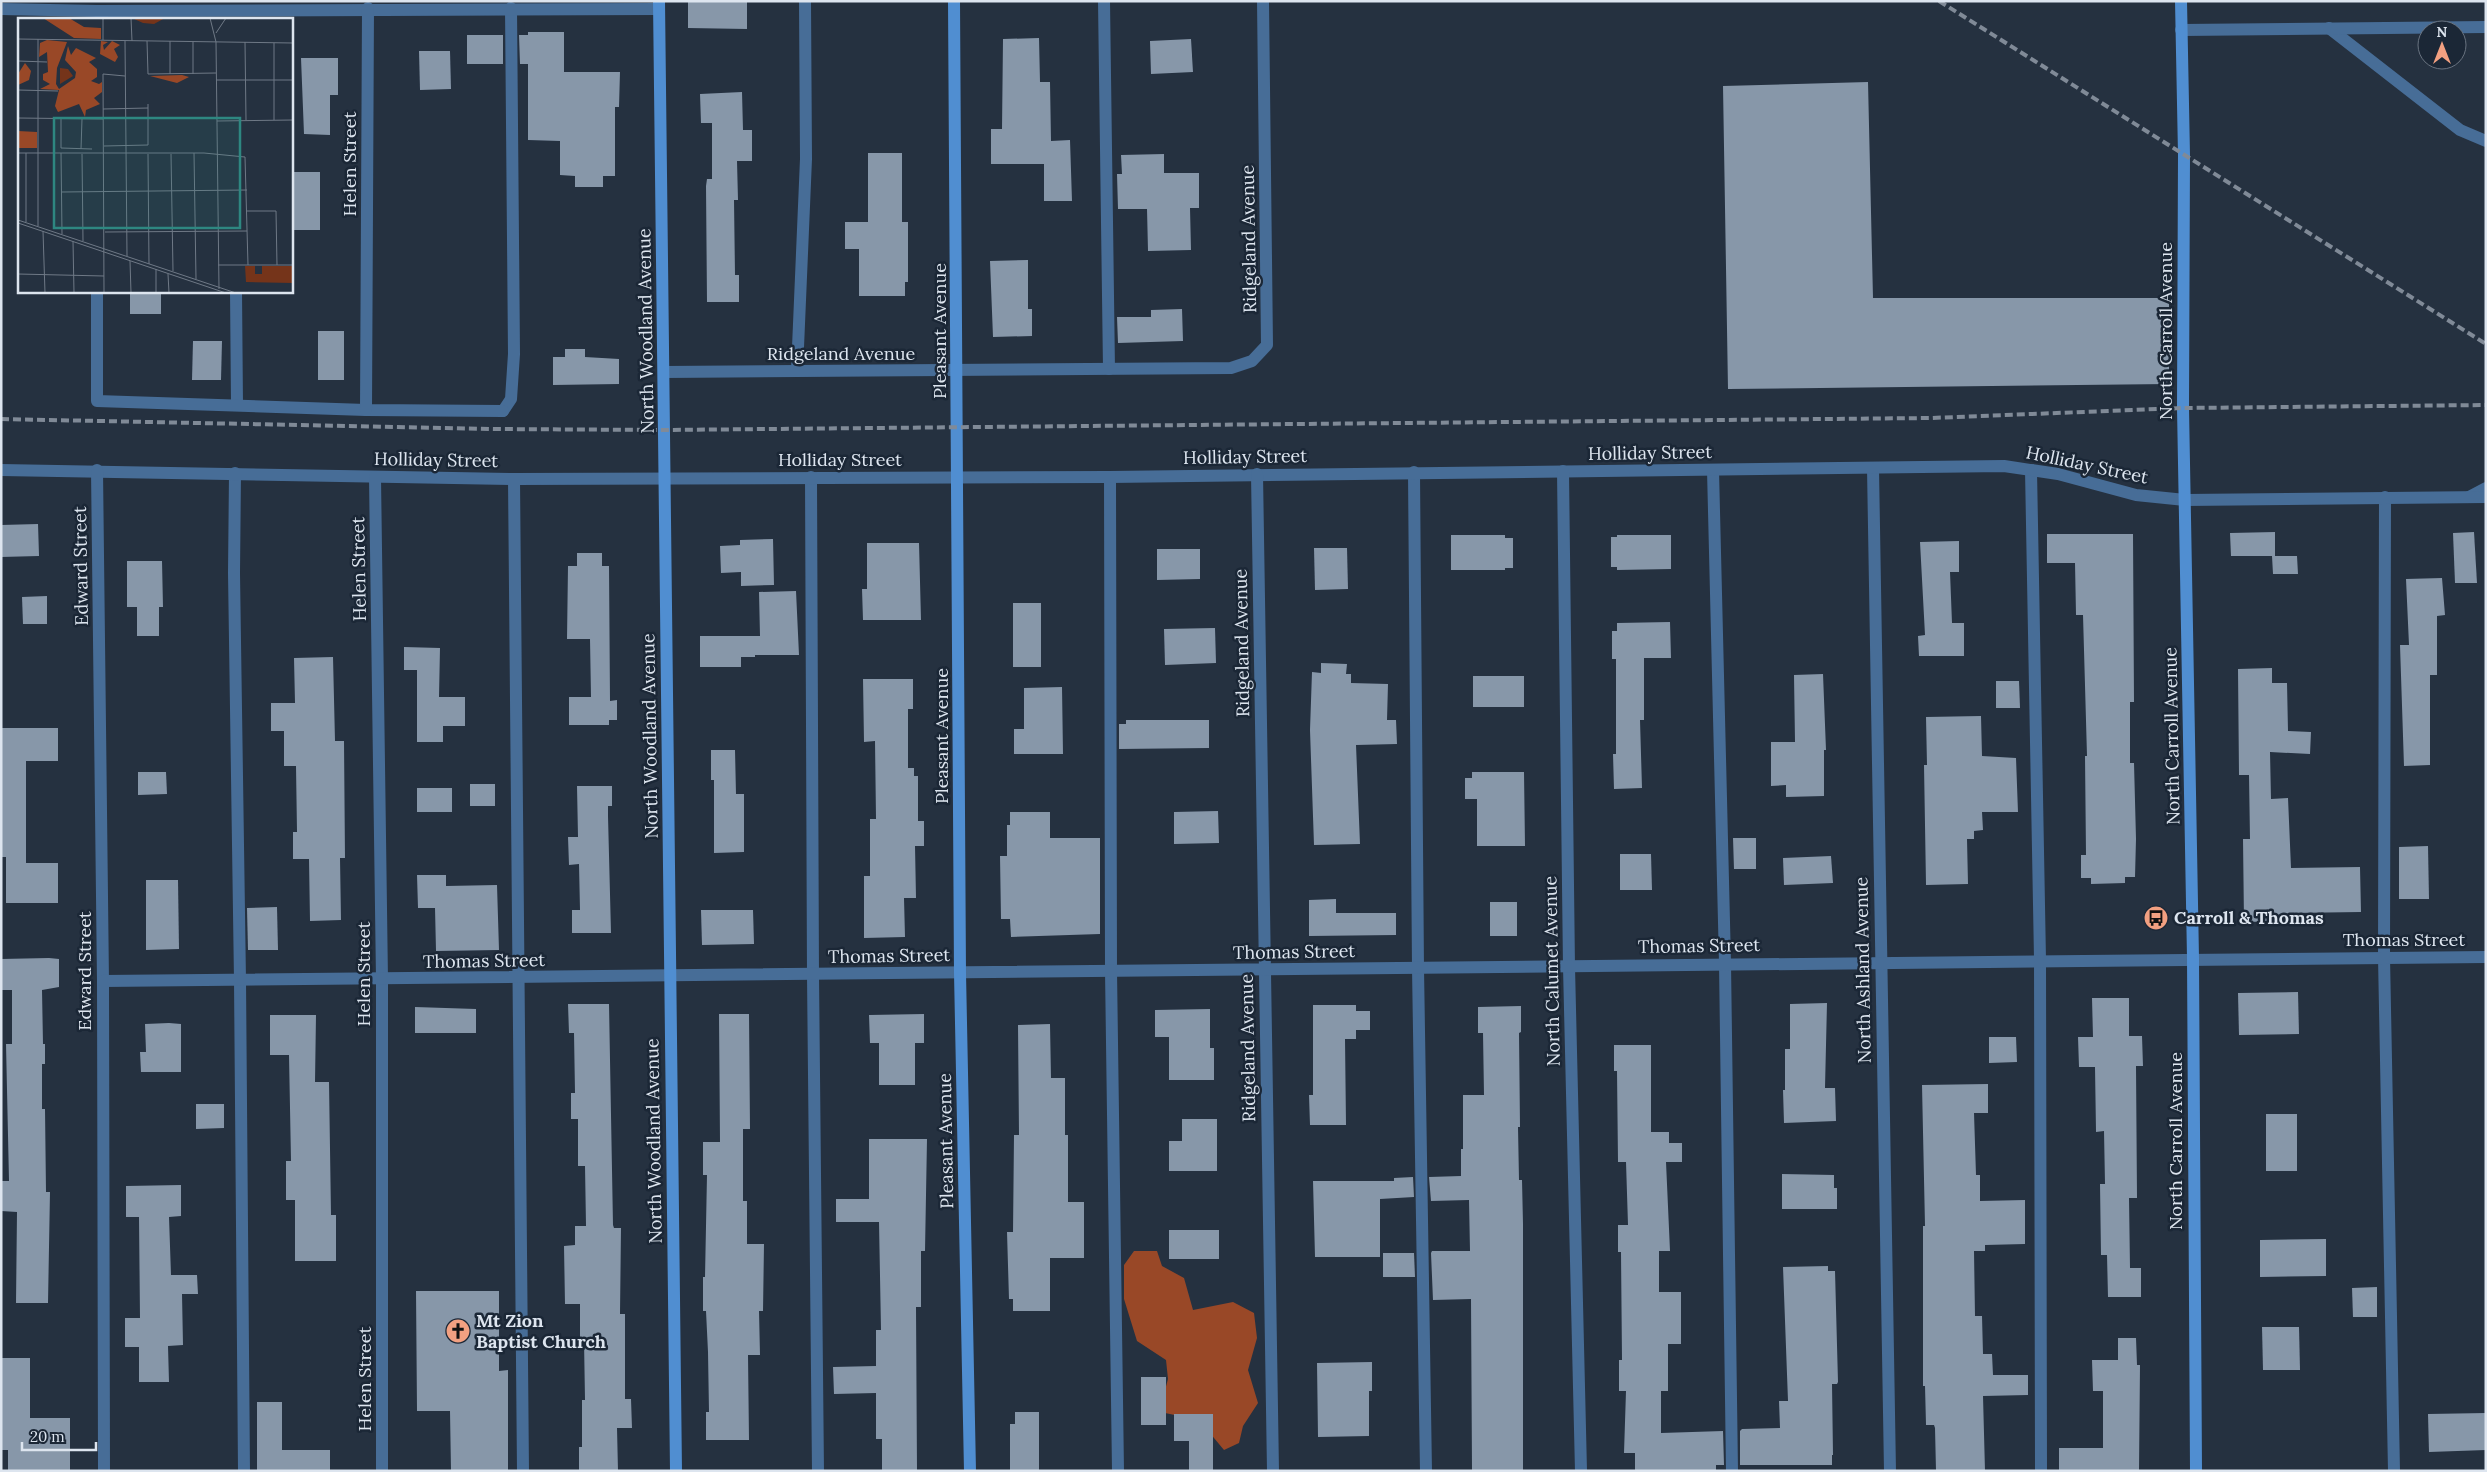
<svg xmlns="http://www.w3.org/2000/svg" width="2487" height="1472" font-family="Lora,serif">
  <rect width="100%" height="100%" fill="#253140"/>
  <!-- forest -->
  <polygon fill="#994827" points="1134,1251 1157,1251 1162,1266 1184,1278 1193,1310 1233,1302 1254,1313 1257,1338 1248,1370 1258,1403 1243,1426 1239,1443 1224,1450 1199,1420 1165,1413 1161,1405 1168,1379 1166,1360 1137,1341 1124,1299 1124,1265"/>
  <!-- building -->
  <g fill="#8797a9">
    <polygon points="688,1 747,2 747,29 688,28"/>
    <polygon points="528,32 564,32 564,72 620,72 619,107 615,107 615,176 603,176 603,187 575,187 575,176 560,175 560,141 528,140 528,64 520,64 519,35 528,35"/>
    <rect x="467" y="35" width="36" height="29"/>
    <polygon points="1039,38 1040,82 1050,82 1051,141 1070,140 1072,201 1044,201 1044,164 991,164 991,129 1002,129 1003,39"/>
    <polygon points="1191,39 1193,72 1151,74 1150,41"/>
    <polygon points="419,51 450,51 451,89 420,90"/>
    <polygon points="301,58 338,58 338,95 330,95 330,135 304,134"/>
    <polygon points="1868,82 1873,298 2169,298 2169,384 1728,389 1723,86"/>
    <polygon points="742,92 743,130 752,130 752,161 737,161 738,200 734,200 735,275 739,275 739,302 707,302 706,186 707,179 712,179 712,123 701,123 700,94"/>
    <polygon points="868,153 902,153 902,222 908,222 908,282 905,282 905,296 859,296 859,249 845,249 845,222 868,222"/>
    <polygon points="1164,154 1164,173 1199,173 1199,208 1190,208 1191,250 1148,251 1147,209 1118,209 1117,174 1122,174 1121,155"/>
    <rect x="291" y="172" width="29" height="58"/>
    <polygon points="1028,260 1028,309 1032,309 1032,336 993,337 990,261"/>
    <rect x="130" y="291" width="31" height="23"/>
    <polygon points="1182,309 1183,341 1118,343 1117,317 1151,317 1151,310"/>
    <rect x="318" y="331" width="26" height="49"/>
    <polygon points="193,341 222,341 221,380 192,380"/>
    <polygon points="565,349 585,349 585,357 619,359 619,384 553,385 553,357 565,357"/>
    <polygon points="38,524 39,556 1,557 1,525"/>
    <polygon points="2275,532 2275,556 2297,556 2298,574 2273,574 2272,556 2231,556 2230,533"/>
    <polygon points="2474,532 2477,583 2455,583 2453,533"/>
    <polygon points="2047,534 2133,534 2134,702 2130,702 2130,763 2134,763 2136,839 2135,877 2125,877 2125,883 2091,884 2091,878 2081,878 2081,855 2086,855 2085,756 2087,756 2083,615 2076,615 2075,563 2047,563"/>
    <polygon points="1451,535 1505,535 1505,538 1513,538 1513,568 1505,568 1505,570 1451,570"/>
    <polygon points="1617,535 1671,535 1671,569 1617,570 1617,567 1611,567 1611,537 1617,537"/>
    <polygon points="773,539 774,585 741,586 741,572 721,573 720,546 740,545 740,540"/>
    <polygon points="1959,541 1959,572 1950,572 1952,623 1964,623 1964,656 1919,656 1918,636 1925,635 1920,542"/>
    <polygon points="867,543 919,543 921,620 863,620 862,589 867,589"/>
    <polygon points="1314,548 1347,548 1348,589 1315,590"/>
    <polygon points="1157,549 1200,549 1200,579 1157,580"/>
    <polygon points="577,553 602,553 602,566 609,566 610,701 617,700 617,720 609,720 609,725 569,725 569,697 591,697 590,639 567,639 568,566 577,566"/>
    <polygon points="127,561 162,561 163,607 159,607 159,636 137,636 137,607 127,607"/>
    <polygon points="2442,578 2445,615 2437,616 2437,675 2430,675 2430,765 2404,766 2400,645 2409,645 2406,579"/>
    <polygon points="796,591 799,655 755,655 755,657 741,657 741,667 700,667 700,636 760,636 759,592"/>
    <polygon points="47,596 47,624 23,624 22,597"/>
    <rect x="1013" y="603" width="28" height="64"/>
    <polygon points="1670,622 1671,658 1644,658 1644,720 1640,720 1642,788 1614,789 1613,754 1616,754 1616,659 1612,659 1612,631 1617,631 1617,623"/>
    <polygon points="1215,628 1216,663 1165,665 1164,629"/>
    <polygon points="404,647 440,648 439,697 465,697 465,726 443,726 443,742 417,742 417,670 404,670"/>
    <polygon points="333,657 335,741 344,741 345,858 340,858 341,920 310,921 309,859 293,859 293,832 297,832 296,766 284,766 284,731 271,731 271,703 295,703 294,658"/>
    <polygon points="1321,663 1347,664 1346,674 1351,674 1351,683 1388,684 1387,720 1396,720 1397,744 1356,745 1360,844 1314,845 1310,730 1312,672 1321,673"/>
    <polygon points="2272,668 2272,683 2287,683 2288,731 2311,732 2310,754 2270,752 2271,799 2288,798 2291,868 2360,867 2361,912 2291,913 2291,921 2244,922 2243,839 2250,839 2249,775 2239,775 2238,669"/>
    <polygon points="1823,674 1826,750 1824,750 1824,796 1786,797 1786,785 1771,786 1771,742 1795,742 1794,675"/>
    <rect x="1473" y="676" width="51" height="31"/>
    <polygon points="863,679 913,679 913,709 908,709 908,768 914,768 914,776 918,776 918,821 924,821 924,846 915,846 916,898 904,898 905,937 864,938 864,876 870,876 870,819 876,819 875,741 864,742"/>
    <polygon points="1996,681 2019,681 2020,708 1996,708"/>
    <polygon points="1062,687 1063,754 1014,754 1014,729 1024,729 1024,688"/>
    <polygon points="1981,716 1982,756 2016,758 2018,812 1982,812 1983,830 1974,831 1974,839 1967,839 1968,884 1926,885 1924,765 1927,765 1926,717"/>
    <polygon points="1126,720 1209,720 1209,748 1119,749 1119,724 1126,724"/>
    <polygon points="2,728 58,728 58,761 26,761 26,863 58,863 58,903 6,903 6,857 2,857"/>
    <polygon points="711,750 735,750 736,794 744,794 744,852 714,853 714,780 711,780"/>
    <polygon points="138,772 166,772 167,794 138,795"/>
    <polygon points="1472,772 1524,772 1525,846 1477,846 1477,799 1465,799 1465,778 1472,778"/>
    <rect x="470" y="784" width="25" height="22"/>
    <polygon points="577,786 612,786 612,806 608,806 608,816 611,933 572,933 572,910 580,910 579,864 569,865 568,837 578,837"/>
    <rect x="417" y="788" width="35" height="24"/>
    <polygon points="1218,811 1219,843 1174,844 1174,812"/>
    <polygon points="1010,812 1050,812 1050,838 1100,838 1100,934 1011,937 1010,919 1001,919 1000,856 1007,856 1007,825 1010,825"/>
    <polygon points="1733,838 1756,838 1756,869 1734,869"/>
    <polygon points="2428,846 2429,899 2399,899 2399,847"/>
    <polygon points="1620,854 1651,854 1652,890 1620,890"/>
    <polygon points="1831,856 1833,883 1784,885 1783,858"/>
    <polygon points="417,875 446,875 446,886 497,885 499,950 436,951 435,908 418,908"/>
    <polygon points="146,880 178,880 179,949 146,950"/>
    <polygon points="1336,899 1336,913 1396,913 1396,935 1309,936 1309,900"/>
    <rect x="1490" y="902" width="27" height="34"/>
    <polygon points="277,907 278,950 248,950 247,908"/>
    <polygon points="701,910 753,910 754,944 702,945"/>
    <polygon points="49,958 59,959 59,987 42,990 43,1044 45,1044 45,1064 42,1064 42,1109 45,1109 46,1192 50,1192 48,1303 16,1303 17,1212 1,1211 1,1181 9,1181 6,1044 12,1044 12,990 1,990 1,959"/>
    <polygon points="2298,992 2299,1034 2239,1035 2238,993"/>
    <polygon points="2092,998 2129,998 2129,1036 2142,1036 2143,1066 2136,1066 2137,1198 2129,1198 2130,1268 2141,1268 2141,1297 2108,1297 2107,1255 2101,1255 2100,1184 2105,1184 2104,1131 2096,1132 2095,1067 2079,1067 2078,1037 2093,1037"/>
    <polygon points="1827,1003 1825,1088 1835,1088 1836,1121 1784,1123 1783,1090 1785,1090 1785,1049 1790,1049 1790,1004"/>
    <polygon points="568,1004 609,1004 613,1225 614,1228 621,1228 620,1314 625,1314 625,1399 631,1399 632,1428 617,1428 618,1471 579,1471 579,1447 582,1447 582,1400 585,1400 584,1340 580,1340 580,1304 565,1304 564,1246 575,1245 575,1226 586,1226 585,1166 578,1166 578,1119 571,1119 571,1093 575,1093 574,1033 569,1033"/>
    <polygon points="1313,1005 1356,1005 1356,1011 1370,1011 1370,1030 1356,1030 1356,1039 1345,1039 1346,1125 1310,1125 1309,1095 1313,1095"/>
    <polygon points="1521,1006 1521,1032 1519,1033 1520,1127 1518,1127 1519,1180 1522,1180 1523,1224 1523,1471 1472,1471 1471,1299 1433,1300 1431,1253 1432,1251 1470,1251 1469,1200 1431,1201 1429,1177 1461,1176 1461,1149 1463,1149 1463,1095 1484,1095 1483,1033 1478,1033 1478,1007"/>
    <polygon points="415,1007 476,1009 476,1033 415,1033"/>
    <polygon points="1210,1009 1210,1048 1214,1048 1214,1080 1169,1080 1169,1037 1155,1037 1155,1010"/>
    <polygon points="719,1014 749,1014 750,1129 743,1129 743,1201 747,1201 747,1244 764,1244 763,1311 759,1311 760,1355 748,1355 749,1440 706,1440 706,1412 709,1412 708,1352 706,1311 703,1311 703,1277 705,1277 707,1175 703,1175 703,1142 720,1142"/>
    <polygon points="924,1014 924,1043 915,1043 915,1085 879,1085 879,1043 870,1043 869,1015"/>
    <polygon points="270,1015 316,1015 315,1082 329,1082 331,1215 336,1215 336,1261 295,1261 295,1200 286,1200 286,1161 291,1161 289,1055 270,1055"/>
    <polygon points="169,1023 181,1024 181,1072 141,1072 140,1052 146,1052 145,1024"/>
    <polygon points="1050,1024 1051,1078 1065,1078 1065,1135 1068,1135 1068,1202 1084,1202 1084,1258 1050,1258 1050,1311 1013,1311 1013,1299 1009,1299 1007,1232 1013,1232 1014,1135 1019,1135 1018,1025"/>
    <polygon points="1989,1037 2016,1037 2017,1062 1989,1063"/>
    <polygon points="1614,1045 1651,1045 1651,1132 1669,1132 1669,1143 1682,1143 1682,1162 1666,1162 1670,1251 1659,1251 1659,1292 1681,1292 1681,1344 1668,1344 1668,1391 1661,1391 1661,1433 1723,1431 1724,1465 1716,1465 1716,1471 1635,1471 1635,1453 1624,1453 1626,1391 1619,1391 1619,1360 1622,1360 1621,1252 1618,1252 1618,1225 1628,1225 1626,1162 1618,1162 1617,1071 1614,1071"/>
    <polygon points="1988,1084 1988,1113 1974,1113 1976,1175 1980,1175 1980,1201 2025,1200 2025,1244 1985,1245 1985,1251 1974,1251 1975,1316 1982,1316 1983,1354 1992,1354 1993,1375 2028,1375 2028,1395 1983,1396 1985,1471 1936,1471 1935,1428 1934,1425 1926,1425 1925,1386 1923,1386 1923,1226 1925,1226 1922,1085"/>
    <polygon points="196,1104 224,1104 224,1128 196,1129"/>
    <rect x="2266" y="1114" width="31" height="57"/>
    <polygon points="1182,1119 1217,1119 1217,1171 1169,1171 1169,1141 1182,1141"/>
    <polygon points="869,1139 927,1139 925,1251 921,1251 921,1307 916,1307 917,1471 882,1471 882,1439 876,1439 876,1393 834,1394 833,1367 876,1366 876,1330 881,1330 879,1222 836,1222 836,1199 869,1199"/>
    <polygon points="1782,1174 1834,1175 1834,1188 1837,1188 1837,1209 1782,1209"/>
    <polygon points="1413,1177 1414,1197 1380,1199 1380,1257 1315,1257 1313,1181 1394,1181 1394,1178"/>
    <polygon points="181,1185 181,1216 169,1217 171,1275 197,1275 198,1294 182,1294 183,1345 168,1346 169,1382 139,1382 139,1347 125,1347 125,1318 140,1318 139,1217 126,1217 126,1186"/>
    <rect x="1169" y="1230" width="50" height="29"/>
    <polygon points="2326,1239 2326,1276 2260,1277 2260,1240"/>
    <polygon points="1383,1253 1414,1253 1415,1277 1383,1277"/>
    <polygon points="1828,1266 1828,1271 1835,1271 1838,1382 1837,1384 1832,1384 1833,1455 1832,1455 1832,1465 1740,1465 1740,1431 1742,1429 1780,1428 1779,1401 1788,1401 1783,1267"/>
    <polygon points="2377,1287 2377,1317 2353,1317 2352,1288"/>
    <polygon points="416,1291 499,1291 499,1371 508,1370 508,1471 451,1471 450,1411 417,1411"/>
    <polygon points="2262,1327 2299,1327 2300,1370 2263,1370"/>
    <polygon points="2118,1338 2136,1338 2137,1365 2140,1365 2139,1471 2059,1471 2059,1448 2103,1448 2103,1391 2093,1391 2092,1360 2118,1360"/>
    <polygon points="1,1358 30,1358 30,1418 70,1418 70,1471 8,1471 8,1450 1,1450"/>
    <polygon points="1372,1362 1372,1391 1369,1391 1369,1436 1318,1437 1317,1363"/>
    <rect x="1141" y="1377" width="25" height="48"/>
    <polygon points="257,1402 282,1402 282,1450 330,1450 330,1471 257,1471"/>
    <polygon points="1015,1412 1039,1412 1039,1471 1010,1471 1010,1424 1015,1424"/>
    <polygon points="2486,1413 2486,1450 2429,1452 2428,1414"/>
    <polygon points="1174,1414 1213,1414 1213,1471 1189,1471 1189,1441 1174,1441"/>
  </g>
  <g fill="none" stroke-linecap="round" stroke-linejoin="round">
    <!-- lane -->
    <g stroke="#476d97" stroke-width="12">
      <polyline points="1104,1 1109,369"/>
      <polyline points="2329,28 2460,130 2486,141"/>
      <polyline points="236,291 237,405"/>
      <polyline points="797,371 806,159 805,1"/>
      <polyline points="503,411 511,399 514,354 511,8"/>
      <polyline points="1713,470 1725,963 1732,1471"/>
      <polyline points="2031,470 2040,959 2041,1471"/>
      <polyline points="1414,472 1418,968 1426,1471"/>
      <polyline points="235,473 234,573 240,980 244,1471"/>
      <polyline points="811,477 813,975 818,1471"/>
      <polyline points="1110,477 1111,971 1118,1471"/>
      <polyline points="514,479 523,1471"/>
      <polyline points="2385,497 2384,957 2394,1471"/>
      <polyline points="2469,497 2486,488"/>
    </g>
    <!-- street -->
    <g stroke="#476d97" stroke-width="12">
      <polyline points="1,9 97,11 659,9"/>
      <polyline points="2181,30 2486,27"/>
      <polyline points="97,291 97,401 366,410 503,411"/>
      <polyline points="664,372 1231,368 1252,361 1267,345 1263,1"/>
      <polyline points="366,410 368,8"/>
      <polyline points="1873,468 1890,1471"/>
      <polyline points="1,470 514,479 1110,477 2004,466 2058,474 2136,495 2185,500 2486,497"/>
      <polyline points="97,470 103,981 104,1471"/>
      <polyline points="1563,471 1569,967 1581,1471"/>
      <polyline points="1257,474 1273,1471"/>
      <polyline points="375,477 382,980 382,1471"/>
      <path d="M103,981C897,979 1691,960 2486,957"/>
    </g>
    <!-- secondary -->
    <g stroke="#508ed1" stroke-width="12">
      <polyline points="659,1 676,1471"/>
      <polyline points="954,1 960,973 970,1471"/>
      <polyline points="2181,1 2184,155 2183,408 2193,958 2196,1471"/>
    </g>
    <!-- rail -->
    <g stroke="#808a97" stroke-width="4" stroke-dasharray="8 4" stroke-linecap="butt">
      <polyline points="1939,1 2486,344"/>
      <polyline points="1,419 494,429 664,430 1931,418 2183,408 2486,405"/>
    </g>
  </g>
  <!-- icons -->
  <defs>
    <symbol id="bus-disc" viewBox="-11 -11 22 22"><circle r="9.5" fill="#f2a081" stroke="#1b2736"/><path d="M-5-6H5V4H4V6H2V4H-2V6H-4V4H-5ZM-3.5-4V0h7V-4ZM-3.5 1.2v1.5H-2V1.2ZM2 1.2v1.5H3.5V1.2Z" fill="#111"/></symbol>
    <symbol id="church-disc" viewBox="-11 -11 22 22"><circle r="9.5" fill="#f2a081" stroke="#1b2736"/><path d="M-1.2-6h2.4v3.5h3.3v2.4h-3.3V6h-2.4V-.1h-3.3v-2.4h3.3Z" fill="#111"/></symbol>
  </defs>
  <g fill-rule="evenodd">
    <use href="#bus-disc" x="2142" y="904" width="28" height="28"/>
    <use href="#church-disc" x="444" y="1317" width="28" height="28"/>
  </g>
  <g text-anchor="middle" stroke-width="5" stroke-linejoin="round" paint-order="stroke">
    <!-- street labels -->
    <g font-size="18" fill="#dde5ef" stroke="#1b2736">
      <text transform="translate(350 164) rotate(-90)" y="6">Helen Street</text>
      <text transform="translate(1249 239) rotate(-91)" y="6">Ridgeland Avenue</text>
      <text transform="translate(646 331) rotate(-91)" y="6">North Woodland Avenue</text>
      <text transform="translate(940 331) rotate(-90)" y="6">Pleasant Avenue</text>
      <text transform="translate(2166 331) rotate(-90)" y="6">North Carroll Avenue</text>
      <text x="841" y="360">Ridgeland Avenue</text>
      <text transform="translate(1650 453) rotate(-1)" y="6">Holliday Street</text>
      <text transform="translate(1245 457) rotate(-1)" y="6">Holliday Street</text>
      <text transform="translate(436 460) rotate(1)" y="6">Holliday Street</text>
      <text x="840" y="466">Holliday Street</text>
      <text transform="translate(2087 465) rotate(12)" y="6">Holliday Street</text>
      <text transform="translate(81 566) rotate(-91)" y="6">Edward Street</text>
      <text transform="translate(359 569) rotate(-91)" y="6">Helen Street</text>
      <text transform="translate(1242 643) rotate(-91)" y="6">Ridgeland Avenue</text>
      <text transform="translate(650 736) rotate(-91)" y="6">North Woodland Avenue</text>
      <text transform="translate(942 736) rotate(-90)" y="6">Pleasant Avenue</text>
      <text transform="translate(2172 736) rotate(-91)" y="6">North Carroll Avenue</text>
      <text x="2404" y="946">Thomas Street</text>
      <text transform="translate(1699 946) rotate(-1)" y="6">Thomas Street</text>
      <text transform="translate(1294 952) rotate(-1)" y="6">Thomas Street</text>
      <text transform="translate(889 956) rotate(-1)" y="6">Thomas Street</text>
      <text transform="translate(484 961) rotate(-1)" y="6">Thomas Street</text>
      <text transform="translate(1863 970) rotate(-91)" y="6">North Ashland Avenue</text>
      <text transform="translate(85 971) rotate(-90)" y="6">Edward Street</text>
      <text transform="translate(1552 971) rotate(-91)" y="6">North Calumet Avenue</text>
      <text transform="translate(364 974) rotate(-90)" y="6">Helen Street</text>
      <text transform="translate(1248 1048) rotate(-91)" y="6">Ridgeland Avenue</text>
      <text transform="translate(654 1141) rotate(-91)" y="6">North Woodland Avenue</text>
      <text transform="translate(946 1141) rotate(-91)" y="6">Pleasant Avenue</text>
      <text transform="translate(2176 1141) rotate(-90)" y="6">North Carroll Avenue</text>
      <text transform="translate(365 1379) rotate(-90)" y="6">Helen Street</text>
    </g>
    <!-- poi labels -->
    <g font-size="18" font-weight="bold" fill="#dde5ef" stroke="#1b2736" text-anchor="start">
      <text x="2174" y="924">Carroll &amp; Thomas</text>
      <text x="476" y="1327">Mt Zion<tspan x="476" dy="21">Baptist Church</tspan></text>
    </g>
  </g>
  <!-- overview -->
  <g transform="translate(18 18)">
    <rect width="275" height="275" fill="#253140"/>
    <path d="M114,0H147L136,6L125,5ZM42,50L50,51L55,58L42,66ZM227,248H237V256H244V248H275V265L228,264Z" fill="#75341a"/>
    <path d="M25,0H51L66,9L83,10V21L56,20ZM29,22L49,24L39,50L38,66L41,71L57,60L58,54L47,42L50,28L53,37L58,30L78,40L71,44L79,51V59L73,63L81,66L84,64V74L76,80L82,86L68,92L67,99L61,86L40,94L37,88L41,72L22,71L32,66L25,62V56L30,54L29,34L21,39L22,25ZM83,23L90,24L85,27L86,32L94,23L102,27L96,31L100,39L97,44L82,36ZM7,45L13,53L11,62L0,67V56ZM164,57L171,59L159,65L132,58ZM0,113L19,114V130H0Z" fill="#994827"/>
    <path fill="none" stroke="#6f7986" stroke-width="1" d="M113,0L114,23M192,0L198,24L201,271M198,15L208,0M0,21L275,25M85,22V0M107,23L109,238M129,23L130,56L198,55M152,23V56M175,24V56M227,24L228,102M256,25V102M0,43L29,44M198,62H275M0,72L40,73M85,91L130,90M0,100L85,101M43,101V130L74,131M199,103L275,102M86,128L130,127V86M63,131L64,101M0,135H186L227,139L230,247M8,135V204M43,135L44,216M176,135L178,261M64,136L65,223M130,136L131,246M153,136L155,253M44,174L229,172M229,193H258L259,247M0,202L218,275M0,205L208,275M20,208V21M25,213L27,275M87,214L229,213M55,223L56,275M112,243L113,275M200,247H275M138,251V275M0,256L86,258M150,256L151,275M86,275L85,56L107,58"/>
    <path fill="#2e8781" fill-opacity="0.15" stroke="#2e8781" stroke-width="2.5" d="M36,100H222V210H36Z"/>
    <rect width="275" height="275" fill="none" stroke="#dde5ef" stroke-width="2.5"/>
  </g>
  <!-- border -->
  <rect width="2487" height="1472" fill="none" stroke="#dde5ef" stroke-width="5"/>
  <!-- north arrow -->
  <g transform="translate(2442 45)"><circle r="24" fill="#1b2736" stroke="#697380"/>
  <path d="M0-4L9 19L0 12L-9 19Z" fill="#f2a081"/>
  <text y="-8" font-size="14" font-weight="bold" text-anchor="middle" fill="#dde5ef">N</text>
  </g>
  <!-- scale -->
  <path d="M22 1442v8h74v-8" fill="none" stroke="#dde5ef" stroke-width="2.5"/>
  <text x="30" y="1442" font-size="15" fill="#dde5ef" stroke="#1b2736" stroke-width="4" paint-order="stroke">20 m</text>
</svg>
